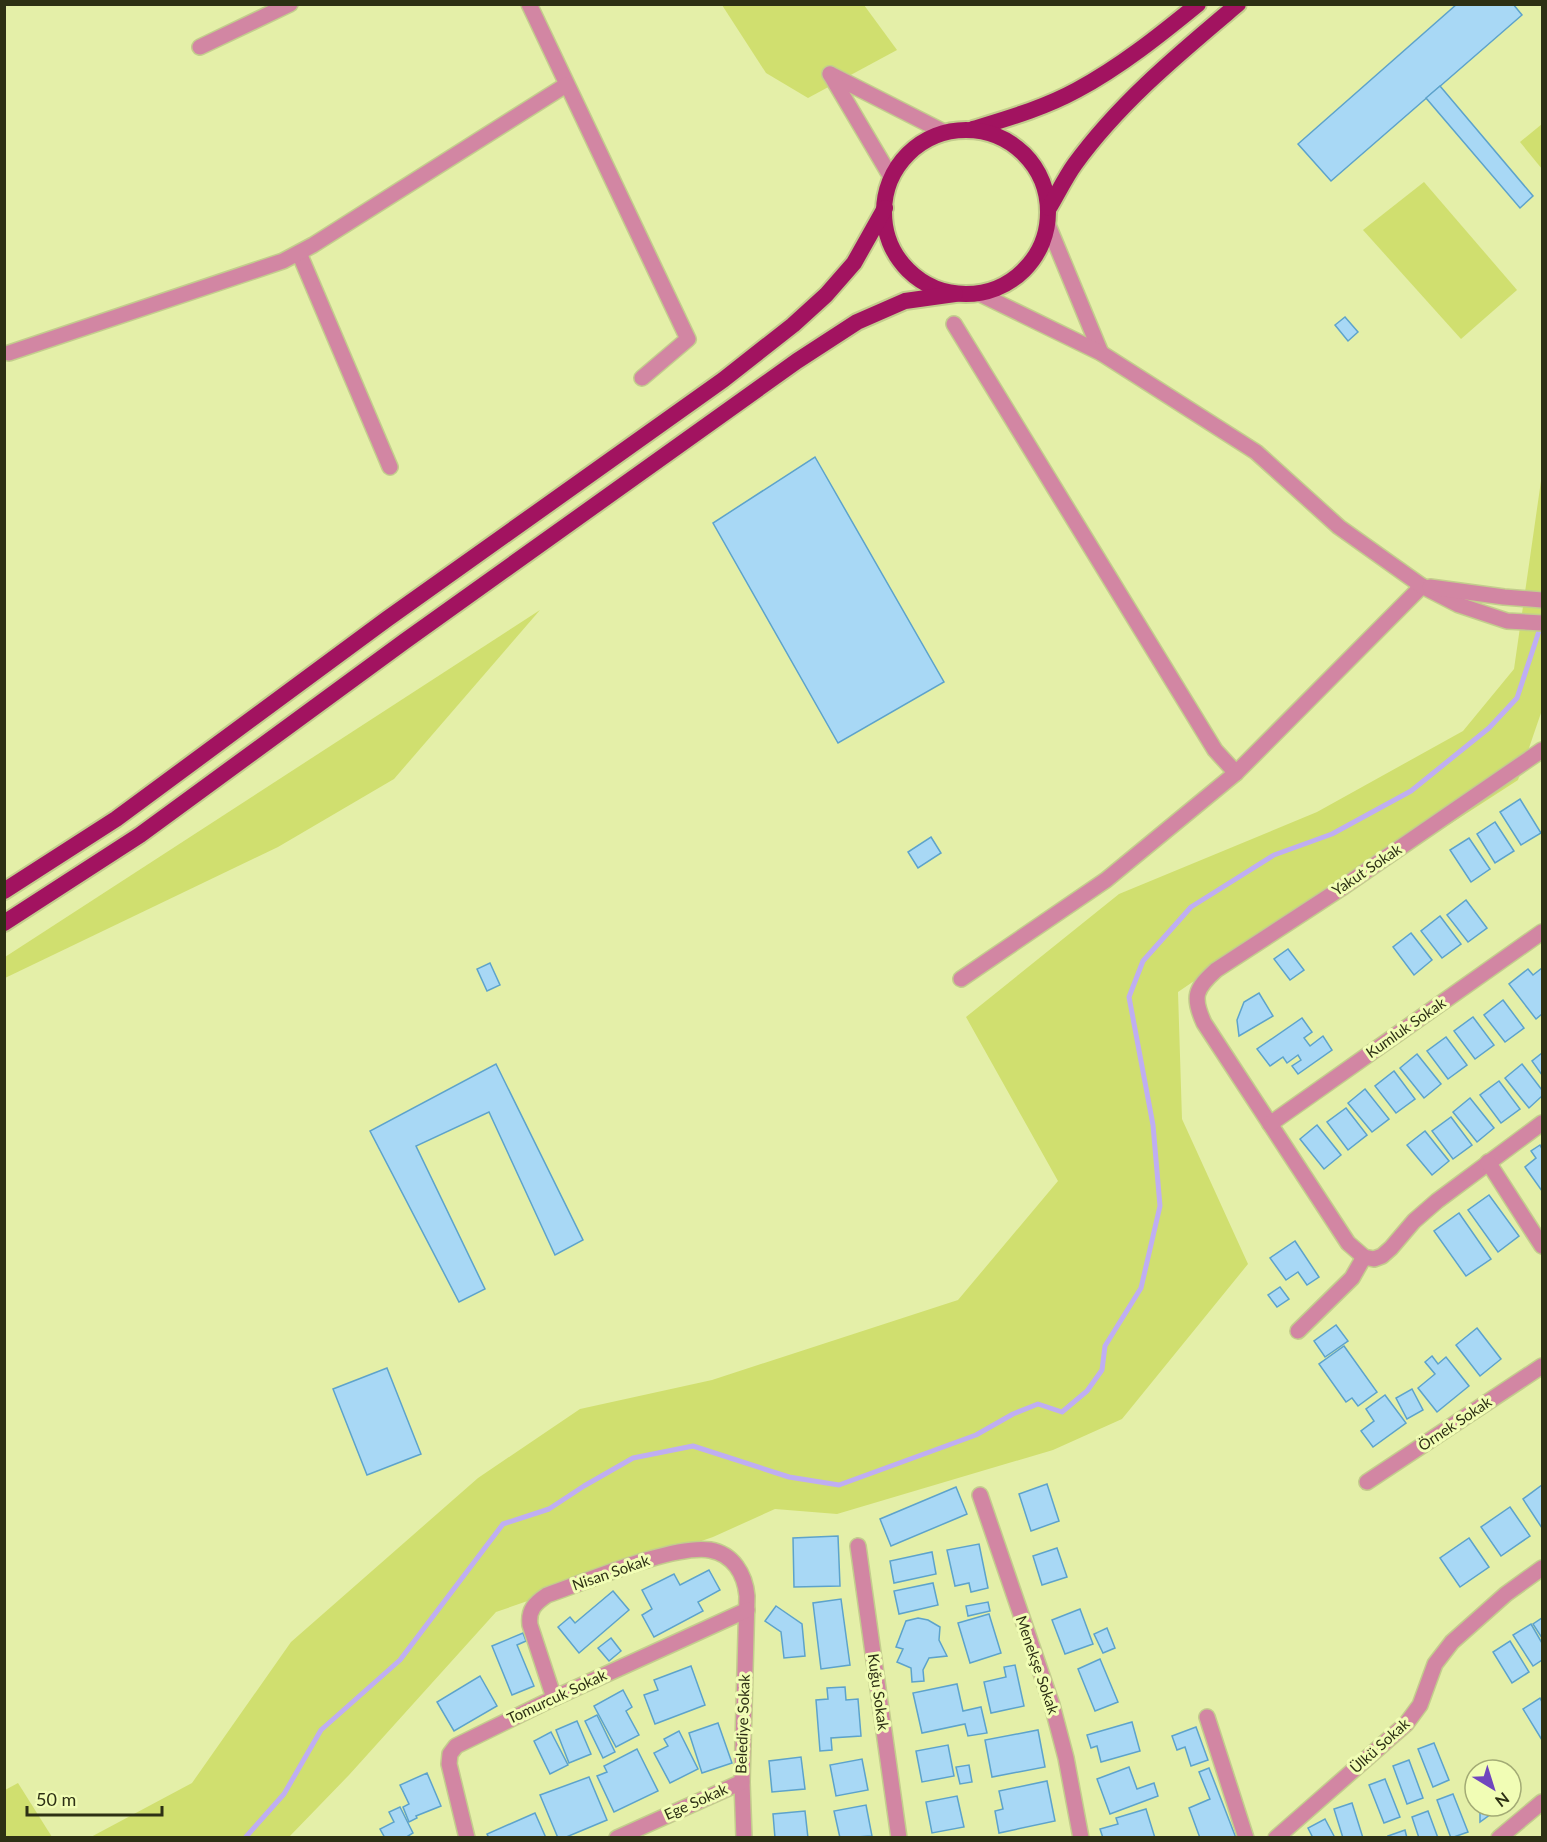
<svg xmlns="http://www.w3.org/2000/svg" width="1547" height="1842" font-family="Lato,sans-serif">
  <rect width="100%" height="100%" fill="#e4efa8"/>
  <!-- green -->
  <g fill="#d0df6f">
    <polygon points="722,5 864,5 897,50 808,98 766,73"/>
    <polygon points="1542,124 1542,169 1520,142"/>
    <polygon points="1424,182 1517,290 1461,339 1363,230"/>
    <polygon points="1542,474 1542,710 1518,780 1430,837 1285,919 1178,992 1182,1119 1248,1264 1122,1419 1053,1450 837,1514 775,1509 713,1537 496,1612 349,1775 289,1837 89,1838 192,1783 291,1642 478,1478 580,1409 712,1380 958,1300 1058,1181 966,1017 1119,894 1317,812 1463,731 1514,669"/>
    <polygon points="540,610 394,779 278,847 5,978 5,957"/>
    <polygon points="18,1783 52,1837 5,1837 5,1790"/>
  </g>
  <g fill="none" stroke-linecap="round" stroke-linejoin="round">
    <!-- stream -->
    <polyline stroke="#bfaef2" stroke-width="5" points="245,1838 284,1794 321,1730 400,1660 503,1524 549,1509 584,1486 633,1458 693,1446 789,1477 839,1485 976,1435 1013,1414 1038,1404 1062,1412 1087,1391 1102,1370 1105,1346 1141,1288 1160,1206 1153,1125 1129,997 1143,961 1191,907 1274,855 1332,834 1411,791 1489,728 1517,698 1541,625"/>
  </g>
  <!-- building -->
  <g fill="#a8d8f5" stroke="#5da3cb" stroke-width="1.5">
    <polygon points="1457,4 1513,4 1522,15 1331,181 1298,144"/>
    <polygon points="1440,86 1533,196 1520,208 1426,98"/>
    <polygon points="1345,317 1358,332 1348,341 1335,325"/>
    <polygon points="815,457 944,682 838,743 713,523"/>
    <polygon points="1520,799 1541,833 1521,845 1500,812"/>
    <polygon points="1495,822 1514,851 1495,863 1477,834"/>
    <polygon points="931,837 941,853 918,868 908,852"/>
    <polygon points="1469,838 1490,869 1471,882 1450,850"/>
    <polygon points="1466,900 1487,928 1468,942 1447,915"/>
    <polygon points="1440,916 1461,944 1442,958 1421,931"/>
    <polygon points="1411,933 1432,960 1414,975 1393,947"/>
    <polygon points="1288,949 1304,970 1290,980 1274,959"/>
    <polygon points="490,963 500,985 487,991 477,969"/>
    <polygon points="1542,968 1542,1014 1536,1019 1509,984 1528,969 1533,975"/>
    <polygon points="1259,993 1273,1016 1239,1036 1237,1020 1244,1002"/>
    <polygon points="1503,1000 1524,1028 1505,1042 1484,1015"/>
    <polygon points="1473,1017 1494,1045 1475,1059 1454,1031"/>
    <polygon points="1302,1018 1312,1032 1304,1038 1310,1046 1323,1036 1332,1050 1298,1074 1292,1066 1301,1060 1298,1055 1287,1063 1283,1057 1270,1066 1257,1049"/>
    <polygon points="1446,1037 1467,1065 1448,1079 1427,1051"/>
    <polygon points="1542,1053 1542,1075 1532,1061"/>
    <polygon points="1417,1054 1441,1084 1424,1098 1400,1068"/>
    <polygon points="496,1064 583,1240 555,1255 489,1112 416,1146 485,1289 459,1302 370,1131"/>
    <polygon points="1522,1064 1542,1090 1542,1096 1529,1108 1505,1078"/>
    <polygon points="1394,1071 1415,1099 1396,1113 1375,1086"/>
    <polygon points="1499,1081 1520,1109 1501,1123 1480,1095"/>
    <polygon points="1365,1089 1389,1119 1372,1132 1348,1103"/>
    <polygon points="1470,1098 1494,1128 1477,1142 1453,1112"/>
    <polygon points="1346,1108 1367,1135 1348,1150 1327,1122"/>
    <polygon points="1451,1117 1472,1145 1453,1159 1432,1131"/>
    <polygon points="1317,1125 1341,1155 1324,1169 1300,1139"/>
    <polygon points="1425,1131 1449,1161 1432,1175 1407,1145"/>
    <polygon points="1540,1145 1542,1149 1542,1191 1525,1167 1536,1158 1531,1151"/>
    <polygon points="1489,1195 1519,1236 1498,1252 1468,1210"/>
    <polygon points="1459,1213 1491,1259 1466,1276 1434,1231"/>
    <polygon points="1295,1241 1319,1277 1307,1285 1298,1272 1286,1280 1270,1258"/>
    <polygon points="1280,1287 1289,1299 1277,1307 1268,1295"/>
    <polygon points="1336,1325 1348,1341 1325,1357 1314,1341"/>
    <polygon points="1477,1328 1501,1359 1480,1376 1456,1345"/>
    <polygon points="1344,1346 1377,1392 1358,1406 1352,1398 1346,1402 1319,1364"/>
    <polygon points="1432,1356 1438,1364 1446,1357 1469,1386 1437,1412 1418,1388 1435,1374 1425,1362"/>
    <polygon points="387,1368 421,1454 367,1475 333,1389"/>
    <polygon points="1412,1389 1423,1410 1407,1419 1396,1398"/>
    <polygon points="1385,1395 1406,1423 1373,1447 1361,1431 1374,1421 1366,1409"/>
    <polygon points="1047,1484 1059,1521 1031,1531 1019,1494"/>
    <polygon points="1542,1485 1542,1528 1523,1499"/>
    <polygon points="956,1487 967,1514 891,1546 880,1519"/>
    <polygon points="1510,1507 1530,1536 1501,1556 1481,1527"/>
    <polygon points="838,1536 840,1586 794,1587 793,1538"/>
    <polygon points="1469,1538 1489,1567 1460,1587 1440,1558"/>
    <polygon points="979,1544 988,1588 971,1592 969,1583 955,1586 947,1550"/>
    <polygon points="1057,1548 1067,1577 1042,1585 1033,1556"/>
    <polygon points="932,1552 936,1574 894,1583 890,1561"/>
    <polygon points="709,1570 720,1590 698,1602 703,1611 654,1637 642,1615 652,1609 642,1590 674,1574 680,1585"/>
    <polygon points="933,1583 938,1605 899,1614 894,1591"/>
    <polygon points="613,1591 629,1610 579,1653 558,1627 570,1617 575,1623"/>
    <polygon points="841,1599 850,1665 821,1669 813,1603"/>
    <polygon points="988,1602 990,1611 968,1616 966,1606"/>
    <polygon points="776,1606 802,1624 805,1656 784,1658 781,1632 765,1621"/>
    <polygon points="1080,1609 1093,1644 1065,1654 1052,1620"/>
    <polygon points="989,1614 1001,1653 970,1663 958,1623"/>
    <polygon points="918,1618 928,1620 940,1627 939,1640 947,1656 929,1658 923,1670 924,1681 912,1682 911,1668 897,1662 903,1649 896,1647 906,1621"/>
    <polygon points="1542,1618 1542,1638 1533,1624"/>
    <polygon points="1531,1624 1542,1643 1542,1660 1533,1666 1513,1635"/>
    <polygon points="1107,1628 1115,1648 1103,1653 1094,1634"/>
    <polygon points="523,1633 526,1641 517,1645 534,1686 512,1695 492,1646"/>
    <polygon points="611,1638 621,1651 609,1661 598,1648"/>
    <polygon points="1510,1641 1529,1672 1512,1683 1493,1652"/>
    <polygon points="1100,1659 1118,1702 1095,1711 1078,1669"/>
    <polygon points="1015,1665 1024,1706 991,1713 984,1682 1006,1677 1004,1667"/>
    <polygon points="691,1666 705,1705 655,1724 644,1695 658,1690 654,1680"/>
    <polygon points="480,1676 497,1706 454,1731 437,1702"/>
    <polygon points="957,1684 963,1711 981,1707 987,1733 968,1736 965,1724 922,1733 913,1693"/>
    <polygon points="845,1687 846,1700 858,1699 861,1736 831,1738 832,1750 820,1751 816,1700 828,1699 827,1688"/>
    <polygon points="623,1690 632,1707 626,1711 639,1735 616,1747 594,1706"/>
    <polygon points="1540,1698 1542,1702 1542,1740 1523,1709"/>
    <polygon points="597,1715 615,1752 603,1758 585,1721"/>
    <polygon points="577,1721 591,1754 569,1763 556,1730"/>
    <polygon points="1132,1722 1140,1751 1101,1762 1097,1746 1091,1748 1087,1735"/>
    <polygon points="718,1723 732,1763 702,1773 689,1733"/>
    <polygon points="1196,1727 1208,1760 1191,1766 1185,1747 1177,1750 1172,1736"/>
    <polygon points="1038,1730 1045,1767 992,1777 985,1740"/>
    <polygon points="679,1731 698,1769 670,1783 654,1753 668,1746 664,1739"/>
    <polygon points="551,1732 568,1765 550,1774 534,1741"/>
    <polygon points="1434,1743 1449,1780 1433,1787 1418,1749"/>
    <polygon points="948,1745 954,1776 922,1782 916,1751"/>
    <polygon points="637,1749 658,1791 614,1812 597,1776 607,1772 604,1766"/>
    <polygon points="801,1757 805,1789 772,1792 769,1761"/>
    <polygon points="862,1759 868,1790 836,1796 830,1765"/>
    <polygon points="1409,1760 1423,1798 1407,1804 1393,1766"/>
    <polygon points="969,1765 972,1782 960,1784 956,1767"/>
    <polygon points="1129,1767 1137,1789 1154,1783 1158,1796 1110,1814 1097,1779"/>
    <polygon points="1209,1768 1236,1838 1200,1838 1189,1808 1210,1799 1199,1772"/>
    <polygon points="427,1773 441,1806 416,1816 417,1818 409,1822 403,1807 409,1804 400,1785"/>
    <polygon points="589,1777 607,1820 564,1838 558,1838 540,1795"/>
    <polygon points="1385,1779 1400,1817 1384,1823 1369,1785"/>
    <polygon points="1047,1781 1055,1821 999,1833 995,1811 1003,1809 999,1791"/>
    <polygon points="1453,1794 1468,1832 1451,1838 1437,1800"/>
    <polygon points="957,1796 964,1827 932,1833 926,1802"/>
    <polygon points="1352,1803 1363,1838 1343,1838 1334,1809"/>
    <polygon points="866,1805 872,1836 840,1838 834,1811"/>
    <polygon points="1480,1806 1502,1806 1480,1822"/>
    <polygon points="400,1807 413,1833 405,1838 385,1838 380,1829 394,1822 389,1812"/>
    <polygon points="1146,1809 1155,1838 1103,1838 1100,1829 1118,1824 1116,1818"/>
    <polygon points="805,1811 808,1838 775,1838 773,1814"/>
    <polygon points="1428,1811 1438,1838 1419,1838 1412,1817"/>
    <polygon points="535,1813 546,1838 489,1838 487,1834"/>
    <polygon points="1325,1819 1335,1838 1313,1838 1308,1828"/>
    <polygon points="1405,1830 1407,1838 1389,1838 1388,1836"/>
  </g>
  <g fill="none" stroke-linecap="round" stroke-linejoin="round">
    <defs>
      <g id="minor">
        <polyline points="529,4 688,339 642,378"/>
        <polyline points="200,47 290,4"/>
        <polyline points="830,74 944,132"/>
        <polyline points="830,74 891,177"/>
        <polyline points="299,253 390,467"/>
        <polyline points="954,324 1215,750 1236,773"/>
        <polyline points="9,353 283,261 313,245 566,85"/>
        <path d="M1542,750L1340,889L1216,970C1195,989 1192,997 1204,1023L1348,1243L1364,1257L1374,1259L1382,1256L1391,1248L1414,1221L1437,1201L1542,1123"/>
        <polyline points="961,979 1106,880 1236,773 1422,586"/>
        <polyline points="1270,1124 1542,932"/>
        <polyline points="1488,1162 1542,1246"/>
        <polyline points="1298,1331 1352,1278 1364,1257"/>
        <polyline points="1367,1482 1542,1366"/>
        <polyline points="980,1495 1052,1705 1066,1758 1081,1838"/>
        <polyline points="858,1546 899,1838"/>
        <path d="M554,1698L530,1625C528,1610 535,1603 547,1595C585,1582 674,1544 710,1550C733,1554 745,1574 747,1596L742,1782L744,1838"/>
        <polyline points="1207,1717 1246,1838"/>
        <polyline points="467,1838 449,1764 450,1754 456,1746 554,1698 747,1610"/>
        <polyline points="617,1838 742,1782"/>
        <polyline points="1276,1838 1406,1724 1420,1705 1435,1664 1452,1642 1506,1594 1542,1568"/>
        <polyline points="1499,1838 1542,1802"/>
      </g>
      <g id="tertiary">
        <polyline points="1048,225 1101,353"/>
        <polyline points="980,294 1101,353 1256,452 1339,527 1422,586 1459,605 1507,621 1542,623"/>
        <polyline points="1430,587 1504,597 1542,600"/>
      </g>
      <g id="trunk">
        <path d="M973,129C1009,118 1044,108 1077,90C1120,67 1160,35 1198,4"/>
        <circle cx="966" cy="212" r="82"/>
        <path d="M1049,208C1058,193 1065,178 1075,164C1120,102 1180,53 1238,4"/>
        <polyline points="4,891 116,819 387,619 723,380 793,325 826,295 854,263 885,208"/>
        <polyline points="4,923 140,835 405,641 797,361 857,322 905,301 955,294"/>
      </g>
    </defs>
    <!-- minor casing -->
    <use href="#minor" stroke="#c3cd8d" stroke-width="18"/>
    <!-- tertiary casing -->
    <use href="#tertiary" stroke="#c3cd8d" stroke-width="18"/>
    <!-- trunk casing -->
    <use href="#trunk" stroke="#c3cd8d" stroke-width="20"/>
    <!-- minor -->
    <use href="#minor" stroke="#d286a3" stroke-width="15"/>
    <!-- tertiary -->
    <use href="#tertiary" stroke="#d286a3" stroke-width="15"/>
    <!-- trunk -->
    <use href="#trunk" stroke="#a21360" stroke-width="16"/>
  </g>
  <g text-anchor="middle" stroke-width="6" stroke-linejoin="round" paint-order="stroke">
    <!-- street labels -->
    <g font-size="15" fill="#2d3014" stroke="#f1fdb5">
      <text transform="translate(1367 870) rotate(-34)" y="5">Yakut Sokak</text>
      <text transform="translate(1406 1028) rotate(-35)" y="5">Kumluk Sokak</text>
      <text transform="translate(1455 1424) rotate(-34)" y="5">Örnek Sokak</text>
      <text transform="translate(611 1573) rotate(-19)" y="5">Nisan Sokak</text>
      <text transform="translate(1037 1665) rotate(71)" y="5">Menekşe Sokak</text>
      <text transform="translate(878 1692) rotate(82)" y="5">Kuğu Sokak</text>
      <text transform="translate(557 1697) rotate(-25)" y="5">Tomurcuk Sokak</text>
      <text transform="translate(743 1724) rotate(-88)" y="5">Belediye Sokak</text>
      <text transform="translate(1380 1746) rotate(-42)" y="5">Ülkü Sokak</text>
      <text transform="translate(696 1802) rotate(-24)" y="5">Ege Sokak</text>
    </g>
  </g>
  <!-- border -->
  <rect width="1547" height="1842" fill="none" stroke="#2d3014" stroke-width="12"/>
  <!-- north arrow -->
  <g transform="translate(1493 1788) rotate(142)"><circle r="28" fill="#f1fdb5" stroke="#a3ab75" stroke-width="1.5"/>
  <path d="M0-4.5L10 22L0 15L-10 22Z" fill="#7046be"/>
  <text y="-9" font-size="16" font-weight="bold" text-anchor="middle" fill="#2d3014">N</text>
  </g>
  <!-- scale -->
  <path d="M27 1806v9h135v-9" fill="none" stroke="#2d3014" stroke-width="3"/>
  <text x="36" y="1806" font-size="18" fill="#2d3014" stroke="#f1fdb5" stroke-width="4.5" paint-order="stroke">50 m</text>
</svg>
